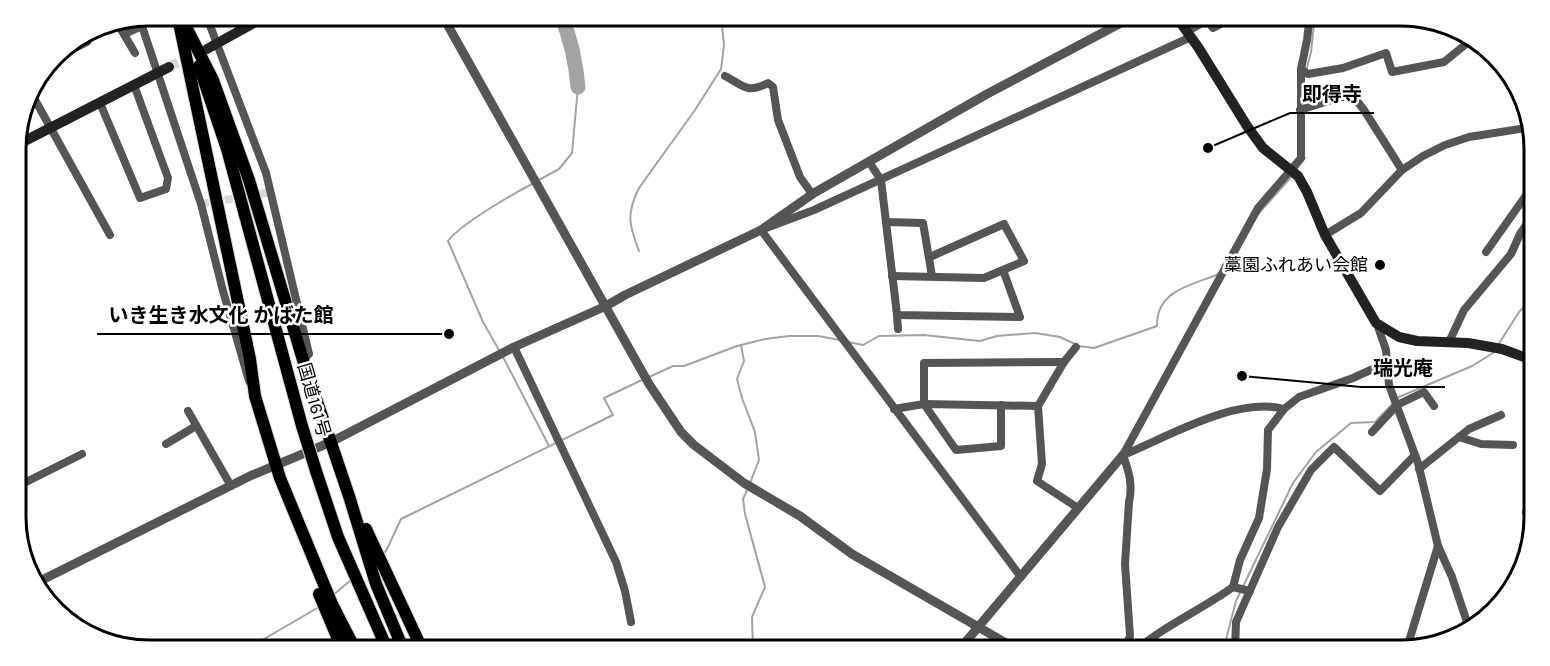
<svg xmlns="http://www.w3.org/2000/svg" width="1550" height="666" font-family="Karla,'Noto Sans JP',sans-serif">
  <rect width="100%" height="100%" fill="#fff"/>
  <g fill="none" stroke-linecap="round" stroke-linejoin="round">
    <!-- stream -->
    <g stroke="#a3a3a3" stroke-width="2">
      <polyline points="1306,71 1311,52 1315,15"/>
      <polyline points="1296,170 1305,158"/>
      <polyline points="537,181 559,169 572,153 578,87"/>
      <polyline points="1259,213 1293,175"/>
      <path d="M639,251C629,225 626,214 639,188L695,110L721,69L724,45L721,15"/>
      <path d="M848,342L863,345L879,336L924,335L980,341L997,336L1035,333L1060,337L1079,346L1094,348L1157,326C1156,290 1192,285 1219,274"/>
      <polyline points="741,345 744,361 737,379 742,398 755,432 759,460 750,483"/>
      <polyline points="1498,345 1519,312 1534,297"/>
      <path d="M499,350L483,322L448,241C459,225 513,194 532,184"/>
      <polyline points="502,355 549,446"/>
      <polyline points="649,377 673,366 684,366 737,346 765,339 789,336 818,336 840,340"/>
      <polyline points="748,488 743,499 745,514 765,587 752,617 753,651"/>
      <polyline points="383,554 386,551 401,519 613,415 604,398 644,379"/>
      <polyline points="332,596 351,580"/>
      <polyline points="255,651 252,646 319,607"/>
      <polyline points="1223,651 1236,601 1293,483 1316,452 1351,423 1375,422 1399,397 1472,366 1493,353"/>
    </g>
    <!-- river -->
    <path stroke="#a3a3a3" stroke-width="15" d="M561,15C570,37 576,63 578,87"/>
    <!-- minor-tunnel -->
    <polyline stroke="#d9d9d9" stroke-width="8" stroke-dasharray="8 4" stroke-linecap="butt" points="201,204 271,192"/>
    <!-- secondary-tunnel -->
    <polyline stroke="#d9d9d9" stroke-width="10" stroke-dasharray="10 5" stroke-linecap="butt" points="169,67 206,49"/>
    <defs>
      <g id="trunk">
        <polyline points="180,15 213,80 249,180 303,360 349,496 376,584 404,651"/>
        <polyline points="179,23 250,359 255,396 280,478 332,604 356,651"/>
        <polyline points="199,66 227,149 302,426"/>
        <polyline points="316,471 338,537 388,651"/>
        <polyline points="366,529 423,651"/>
        <polyline points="319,594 343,651"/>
      </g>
    </defs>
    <!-- trunk casing -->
    <use href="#trunk" stroke="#dbdbdb" stroke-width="14"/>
    <!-- minor -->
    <g stroke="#555" stroke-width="8">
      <polyline points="206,15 266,173 309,354 303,360"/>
      <polyline points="139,17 201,204 223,291 249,381"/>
      <polyline points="116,21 135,53"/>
      <polyline points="1188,31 1207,20 1213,28 1238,15"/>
      <polyline points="124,34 142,26"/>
      <polyline points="51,60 87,42 82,35"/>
      <polyline points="1301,69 1308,74 1343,68 1386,53 1392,72 1444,62 1471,40"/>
      <path d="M725,76C744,86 747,94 768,83L773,87L778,120L800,177L812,194"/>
      <polyline points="29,89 110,235"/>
      <polyline points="100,103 140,198 166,189 168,178 134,85"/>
      <polyline points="1300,110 1341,97 1354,97 1364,110 1402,170"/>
      <polyline points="869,162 881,180 897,315 1020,317 1003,270"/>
      <polyline points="886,222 923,223 932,276"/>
      <polyline points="1325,235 1361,213 1402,170 1423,156 1445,145 1469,137 1532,127"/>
      <polyline points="1486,252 1534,184"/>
      <polyline points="892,276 984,278 1024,261 1004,224 930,257"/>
      <polyline points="897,315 898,329"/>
      <polyline points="1377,324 1386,350 1389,385 1418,463 1438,546 1452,577 1469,628"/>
      <polyline points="1449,342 1464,310 1511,254 1520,234 1534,213"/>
      <polyline points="514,347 616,562 625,591 631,622"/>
      <polyline points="1076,347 1064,362 1038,406 1042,464 1037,481 1078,508"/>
      <polyline points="1001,405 1001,446 956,450 924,404 924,363 1064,362"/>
      <polyline points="894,409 924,404 1038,406"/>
      <polyline points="188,411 231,486"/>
      <polyline points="1372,432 1397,405 1424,392 1434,406"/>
      <polyline points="1459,437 1481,444 1513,445"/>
      <polyline points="166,444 196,426"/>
      <path d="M1123,455C1168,437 1236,396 1284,409"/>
      <polyline points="1419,469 1469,429 1501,415"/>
      <polyline points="16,487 82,454"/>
      <polyline points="1526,512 1535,484"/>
      <polyline points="1021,577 761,230 814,210 1191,37"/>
      <polyline points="1233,587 1250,591"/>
      <path d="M1124,651L1130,636L1125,564L1129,502C1133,485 1129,472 1123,455L1258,208L1301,158V69L1307,40L1310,15"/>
      <path d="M1135,651C1165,625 1201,610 1233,587L1240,560L1259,518L1267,469L1268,430L1284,409L1299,397L1353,378L1386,363"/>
      <polyline points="1235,651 1236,622 1278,527 1311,470 1334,447 1380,491 1415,455"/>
      <polyline points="1406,651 1438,546"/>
    </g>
    <!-- tertiary -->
    <g stroke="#555" stroke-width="9">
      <polyline points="442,15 649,384 681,432 694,445 744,483 800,516 852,554 1020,651"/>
      <polyline points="36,583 250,476 331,442 514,347 606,306 625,295 761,230 814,193 987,94 1136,15"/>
      <polyline points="958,651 1123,455"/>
    </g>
    <!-- secondary -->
    <g stroke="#222" stroke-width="10">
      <polyline points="1175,15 1198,47 1247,126 1263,148 1298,176 1307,192 1325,235 1376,323 1399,337 1417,341 1468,343 1502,349 1535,361"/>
      <polyline points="207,49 268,15"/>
      <polyline points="15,146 169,67"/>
    </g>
    <!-- trunk -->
    <use href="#trunk" stroke="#000" stroke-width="12"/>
    <defs>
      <polyline id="trunk-bridge" points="302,426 316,471"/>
    </defs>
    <!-- trunk-bridge casing -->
    <use href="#trunk-bridge" stroke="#dbdbdb" stroke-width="14" stroke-linecap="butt"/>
    <!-- trunk-bridge -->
    <use href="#trunk-bridge" stroke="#000" stroke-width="12"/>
  </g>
  <!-- markers -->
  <circle fill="#000" stroke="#fff" stroke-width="2" cx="1380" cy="265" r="6"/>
  <g text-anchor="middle" stroke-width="5" stroke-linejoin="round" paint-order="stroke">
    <!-- poi labels -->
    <g font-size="18" fill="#000" stroke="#fff" text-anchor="end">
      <text x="1368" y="271">藁園ふれあい会館</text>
    </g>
    <!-- street labels -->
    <g font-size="18" fill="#000" stroke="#fff">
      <text transform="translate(314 400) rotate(74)" y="6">国道161号</text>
    </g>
  </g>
  <!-- crop -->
  <path d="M0 0H1550V666H0ZM149 26H1401A123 123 0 0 1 1524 149V517A123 123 0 0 1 1401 640H149A123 123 0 0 1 26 517V149A123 123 0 0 1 149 26Z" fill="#fff" fill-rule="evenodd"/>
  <path fill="none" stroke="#000" stroke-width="3" d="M149 26H1401A123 123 0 0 1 1524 149V517A123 123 0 0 1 1401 640H149A123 123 0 0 1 26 517V149A123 123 0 0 1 149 26Z"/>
  <!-- callouts -->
  <path fill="none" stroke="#000" stroke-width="2" d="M1208 148L1290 113H1374M449 334L346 334H97M1242 376L1361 387H1445"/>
  <g fill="#000" stroke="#fff" stroke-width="2">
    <circle cx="1208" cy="148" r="6"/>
    <circle cx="449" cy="334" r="6"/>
    <circle cx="1242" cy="376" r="6"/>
  </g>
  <g font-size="20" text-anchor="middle" font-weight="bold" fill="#000" stroke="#fff" stroke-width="5" stroke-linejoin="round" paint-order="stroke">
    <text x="1332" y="101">即得寺</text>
    <text x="221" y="322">いき生き水文化 かばた館</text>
    <text x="1403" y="375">瑞光庵</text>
  </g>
</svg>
